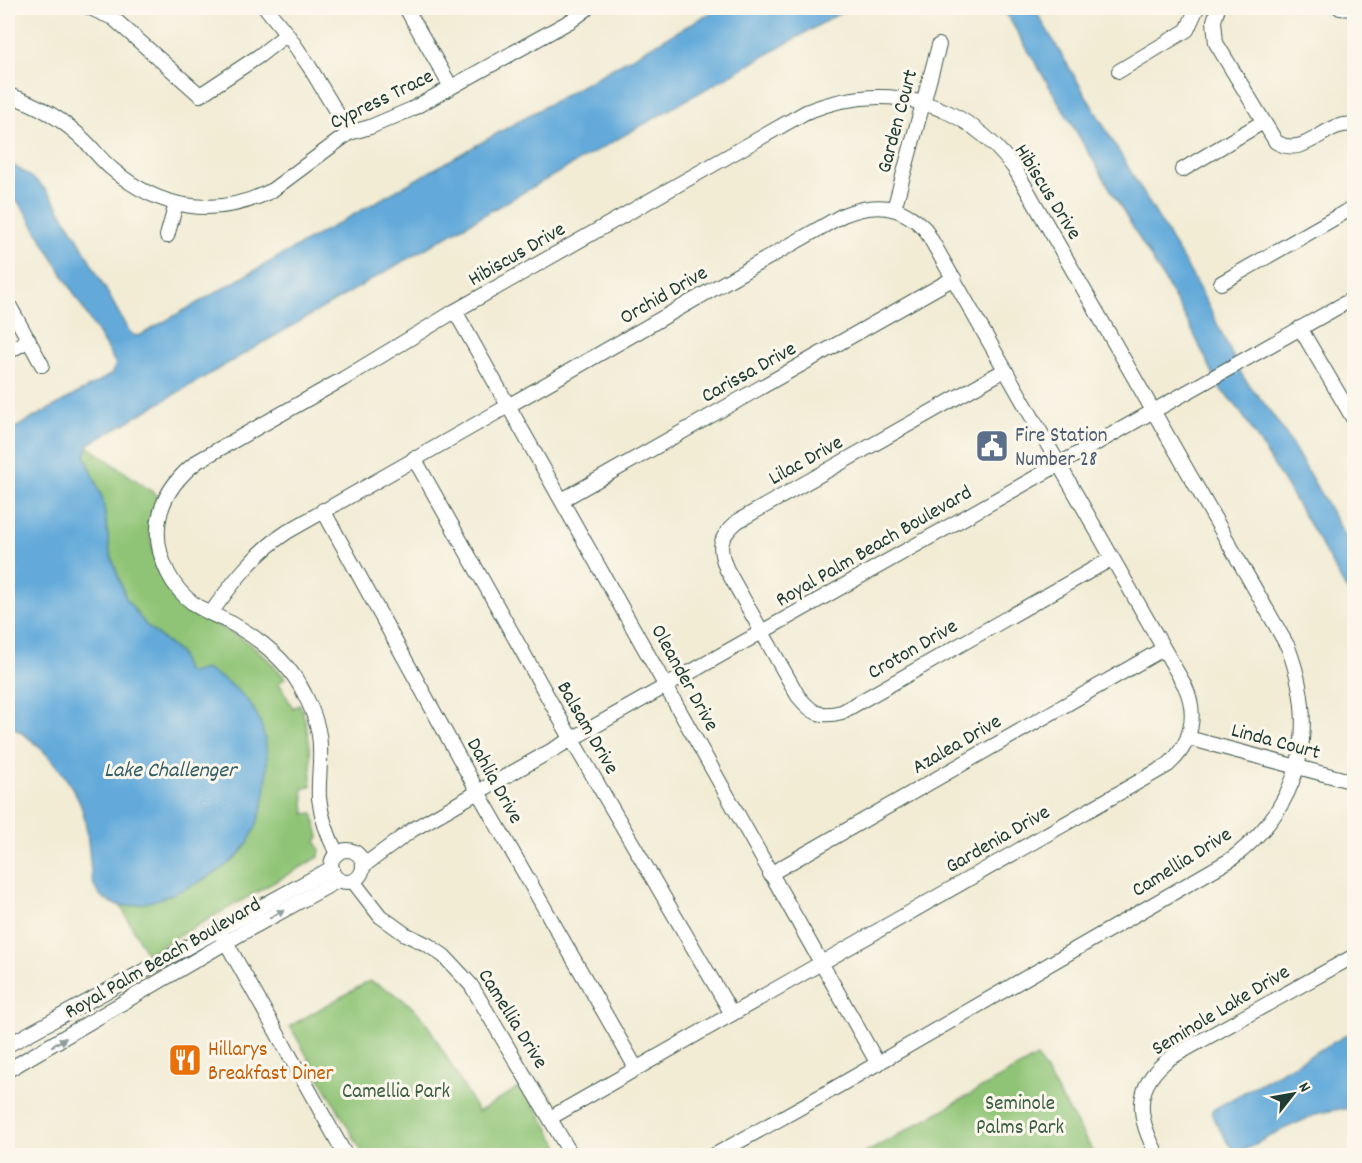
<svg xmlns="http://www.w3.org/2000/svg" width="1362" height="1163" font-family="Dekko,sans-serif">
  <rect width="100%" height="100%" fill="#fbf7ec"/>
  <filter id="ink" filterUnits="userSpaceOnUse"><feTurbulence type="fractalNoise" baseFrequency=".0167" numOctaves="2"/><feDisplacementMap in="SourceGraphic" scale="12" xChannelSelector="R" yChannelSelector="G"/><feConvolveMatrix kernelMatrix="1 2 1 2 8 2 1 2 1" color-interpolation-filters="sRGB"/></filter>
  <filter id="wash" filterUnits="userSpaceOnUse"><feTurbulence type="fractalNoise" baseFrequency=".008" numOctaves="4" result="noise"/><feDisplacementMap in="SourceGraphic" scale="24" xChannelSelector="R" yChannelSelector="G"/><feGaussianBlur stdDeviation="1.35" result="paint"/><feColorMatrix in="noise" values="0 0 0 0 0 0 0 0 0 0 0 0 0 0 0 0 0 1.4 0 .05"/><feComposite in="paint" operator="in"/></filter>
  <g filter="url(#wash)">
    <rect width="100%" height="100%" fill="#f2ecd5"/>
    <!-- green -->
    <g fill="#8fc476" stroke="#578055" stroke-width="1.5">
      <path d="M88,446L158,496C143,540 153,583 192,611C208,623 228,629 244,640C260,650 273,664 285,678L279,683L293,708L300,704C310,732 312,757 311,787L303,788L305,814L313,813L319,837L316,842L320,849L319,857L147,954L120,905L128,906L166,895L232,861L251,837L228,683L205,670L191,673L186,671L178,652L146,625L126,599L110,552L103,500L85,455Z"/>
      <path d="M369,981C392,990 411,1003 426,1022L478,1112L523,1085L564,1155H364L290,1026Z"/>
      <polygon points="1037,1057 1095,1155 862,1155"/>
    </g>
    <!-- water -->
    <g fill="#63aada" stroke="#417487" stroke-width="1.5">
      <path d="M719,8H849L464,226L89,444L85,455L103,500L110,552L126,599L146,625L180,654L186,671L191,673L205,669C224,678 246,694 256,713C276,749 268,819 242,851C221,876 162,902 129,906C117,907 100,899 95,888C91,879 91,870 90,861C88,841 87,817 78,799C64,769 37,740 8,724V432L105,378L112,373L116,364L27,214L19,203L8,196V162L30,176L42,186L53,199L77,237L128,330L133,335L139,336Z"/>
      <polygon points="1003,8 1034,8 1189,270 1208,305 1243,377 1270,411 1287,436 1354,551 1354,603 1315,534 1248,423 1235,404 1221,390 1190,326 1163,278"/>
      <polygon points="1354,1031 1354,1109 1340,1109 1319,1113 1279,1131 1243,1151 1233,1150 1214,1120 1212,1113 1214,1109"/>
    </g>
  </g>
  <g filter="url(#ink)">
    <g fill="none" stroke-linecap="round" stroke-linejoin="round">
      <defs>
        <g id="minor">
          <polyline points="90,8 113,18 200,95 259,56 287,34 266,8"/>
          <polyline points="406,8 451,87"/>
          <path d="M1218,8L1214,21L1216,43L1276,142C1306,160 1326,119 1354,125"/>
          <polyline points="1340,8 1354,9"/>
          <polyline points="287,34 309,66 349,133"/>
          <polyline points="1119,71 1187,30 1197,8"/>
          <path d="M8,95C37,104 64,120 86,142C95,151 102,161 112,169C159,209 215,219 271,191L349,133L370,127L412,109L572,20L588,8"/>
          <polyline points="1182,170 1263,122"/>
          <polyline points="894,209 939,45"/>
          <polyline points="167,236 176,204"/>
          <polyline points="1221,283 1354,207"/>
          <polyline points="8,303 42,365"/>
          <polyline points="455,311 878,1064"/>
          <polyline points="1300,328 1354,420"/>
          <polyline points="8,352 29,340"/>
          <path d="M1005,370L738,521C719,537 717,547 727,570L798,696C812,713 819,718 842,712L1111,559"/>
          <polyline points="414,458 572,740 732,1014"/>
          <polyline points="562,500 954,278"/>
          <polyline points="323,510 478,792 636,1068"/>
          <path d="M211,613C233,582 255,553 287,532L843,215C875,202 900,204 925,229L1185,686C1198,714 1192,744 1168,765L550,1118"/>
          <polyline points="1188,738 1354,782"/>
          <circle cx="347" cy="866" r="16"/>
          <path d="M337,854C329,838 321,816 319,798C318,781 321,764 320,747C320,730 313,711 305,695C290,663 262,640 231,623C219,617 205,612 194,604C183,596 174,585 168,573C146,529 161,489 198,461L343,379L455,311L806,112C886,80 964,100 1015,169L1288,647C1319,730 1302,806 1230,860L821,1096L713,1156"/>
          <polyline points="363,866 412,830 478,792 1354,298"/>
          <polyline points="770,874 1163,649"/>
          <polyline points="353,881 380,916 405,934 428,945 444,956 471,985 572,1156"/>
          <polyline points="222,935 346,1156"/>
          <polyline points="8,1045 332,868"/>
          <polyline points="8,1070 242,933 339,880"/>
          <path d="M1158,1156C1137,1118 1132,1087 1170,1058L1354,956"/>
        </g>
      </defs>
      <!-- minor casing -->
      <use href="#minor" stroke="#3f574c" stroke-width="16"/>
      <!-- minor -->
      <use href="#minor" stroke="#fff" stroke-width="14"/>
    </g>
    <!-- one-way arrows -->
    <defs><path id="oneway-solid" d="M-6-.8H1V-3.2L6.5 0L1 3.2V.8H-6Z" transform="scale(1.5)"/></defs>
    <g fill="#8f9e9a">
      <use href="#oneway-solid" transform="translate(277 914) rotate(-29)"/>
      <use href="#oneway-solid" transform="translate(59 1042) rotate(-30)"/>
    </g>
  </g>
  <!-- icons -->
  <defs>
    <symbol id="civic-square" viewBox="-11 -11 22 22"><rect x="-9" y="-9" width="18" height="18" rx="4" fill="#5c6f8a" stroke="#fbf7ec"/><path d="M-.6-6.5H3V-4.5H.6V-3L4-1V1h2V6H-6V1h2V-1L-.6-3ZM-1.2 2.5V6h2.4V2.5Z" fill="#fff"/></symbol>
    <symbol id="restaurant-square" viewBox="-11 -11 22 22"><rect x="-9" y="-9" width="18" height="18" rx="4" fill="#e8710a" stroke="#fbf7ec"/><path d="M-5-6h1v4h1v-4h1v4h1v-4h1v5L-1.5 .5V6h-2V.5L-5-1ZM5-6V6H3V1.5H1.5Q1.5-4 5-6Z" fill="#fff"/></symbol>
  </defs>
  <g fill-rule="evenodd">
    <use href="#civic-square" x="973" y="427" width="38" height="38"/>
    <use href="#restaurant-square" x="166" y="1041" width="38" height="38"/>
  </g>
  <g text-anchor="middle" stroke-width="6" stroke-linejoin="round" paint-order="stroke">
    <!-- street labels -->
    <g font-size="21" fill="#1f3d34" stroke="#fbf7ec">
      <text transform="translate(381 98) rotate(-26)" y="7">Cypress Trace</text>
      <text transform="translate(896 121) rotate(-75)" y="7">Garden Court</text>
      <text transform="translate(1049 191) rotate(58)" y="7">Hibiscus Drive</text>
      <text transform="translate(516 253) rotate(-30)" y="7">Hibiscus Drive</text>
      <text transform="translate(663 294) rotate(-30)" y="7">Orchid Drive</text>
      <text transform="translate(748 371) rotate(-29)" y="7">Carissa Drive</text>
      <text transform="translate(805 459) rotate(-29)" y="7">Lilac Drive</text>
      <text transform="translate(873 545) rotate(-30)" y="7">Royal Palm Beach Boulevard</text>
      <text transform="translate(912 648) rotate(-30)" y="7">Croton Drive</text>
      <text transform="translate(686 677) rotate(61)" y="7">Oleander Drive</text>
      <text transform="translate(589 727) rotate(60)" y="7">Balsam Drive</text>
      <text transform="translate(1276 740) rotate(15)" y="7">Linda Court</text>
      <text transform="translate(956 743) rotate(-30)" y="7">Azalea Drive</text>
      <text transform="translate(496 780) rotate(61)" y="7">Dahlia Drive</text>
      <text transform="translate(997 838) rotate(-30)" y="7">Gardenia Drive</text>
      <text transform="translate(1181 861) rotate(-32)" y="7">Camellia Drive</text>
      <text transform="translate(162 957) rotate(-30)" y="7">Royal Palm Beach Boulevard</text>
      <text transform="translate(1220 1009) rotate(-31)" y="7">Seminole Lake Drive</text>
      <text transform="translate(514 1018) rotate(58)" y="7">Camellia Drive</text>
    </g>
    <!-- service labels -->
    <g font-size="21" fill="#4e5e75" stroke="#fbf7ec" text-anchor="start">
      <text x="1015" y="441">Fire Station<tspan x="1015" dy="24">Number 28</tspan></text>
    </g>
    <!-- food labels -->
    <g font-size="21" fill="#c56008" stroke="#fbf7ec" text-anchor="start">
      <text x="208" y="1055">Hillarys<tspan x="208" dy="24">Breakfast Diner</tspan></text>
    </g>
    <!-- park labels -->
    <g font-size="21" fill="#3b5f44" stroke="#fbf7ec">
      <text x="396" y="1097">Camellia Park</text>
      <text x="1020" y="1109">Seminole<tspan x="1020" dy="24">Palms Park</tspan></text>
    </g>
    <!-- water labels -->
    <g font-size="22" font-style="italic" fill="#335e66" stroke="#fbf7ec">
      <text x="170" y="776">Lake Challenger</text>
    </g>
  </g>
  <!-- margin -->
  <rect width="1362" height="1163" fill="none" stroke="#fbf7ec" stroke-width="30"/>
  <!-- north arrow -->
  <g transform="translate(1293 1094) rotate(59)" stroke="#fbf7ec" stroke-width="4.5" paint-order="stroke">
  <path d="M0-4.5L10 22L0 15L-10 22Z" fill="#1f3d34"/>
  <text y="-9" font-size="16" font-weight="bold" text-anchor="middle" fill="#1f3d34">N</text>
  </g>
</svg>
